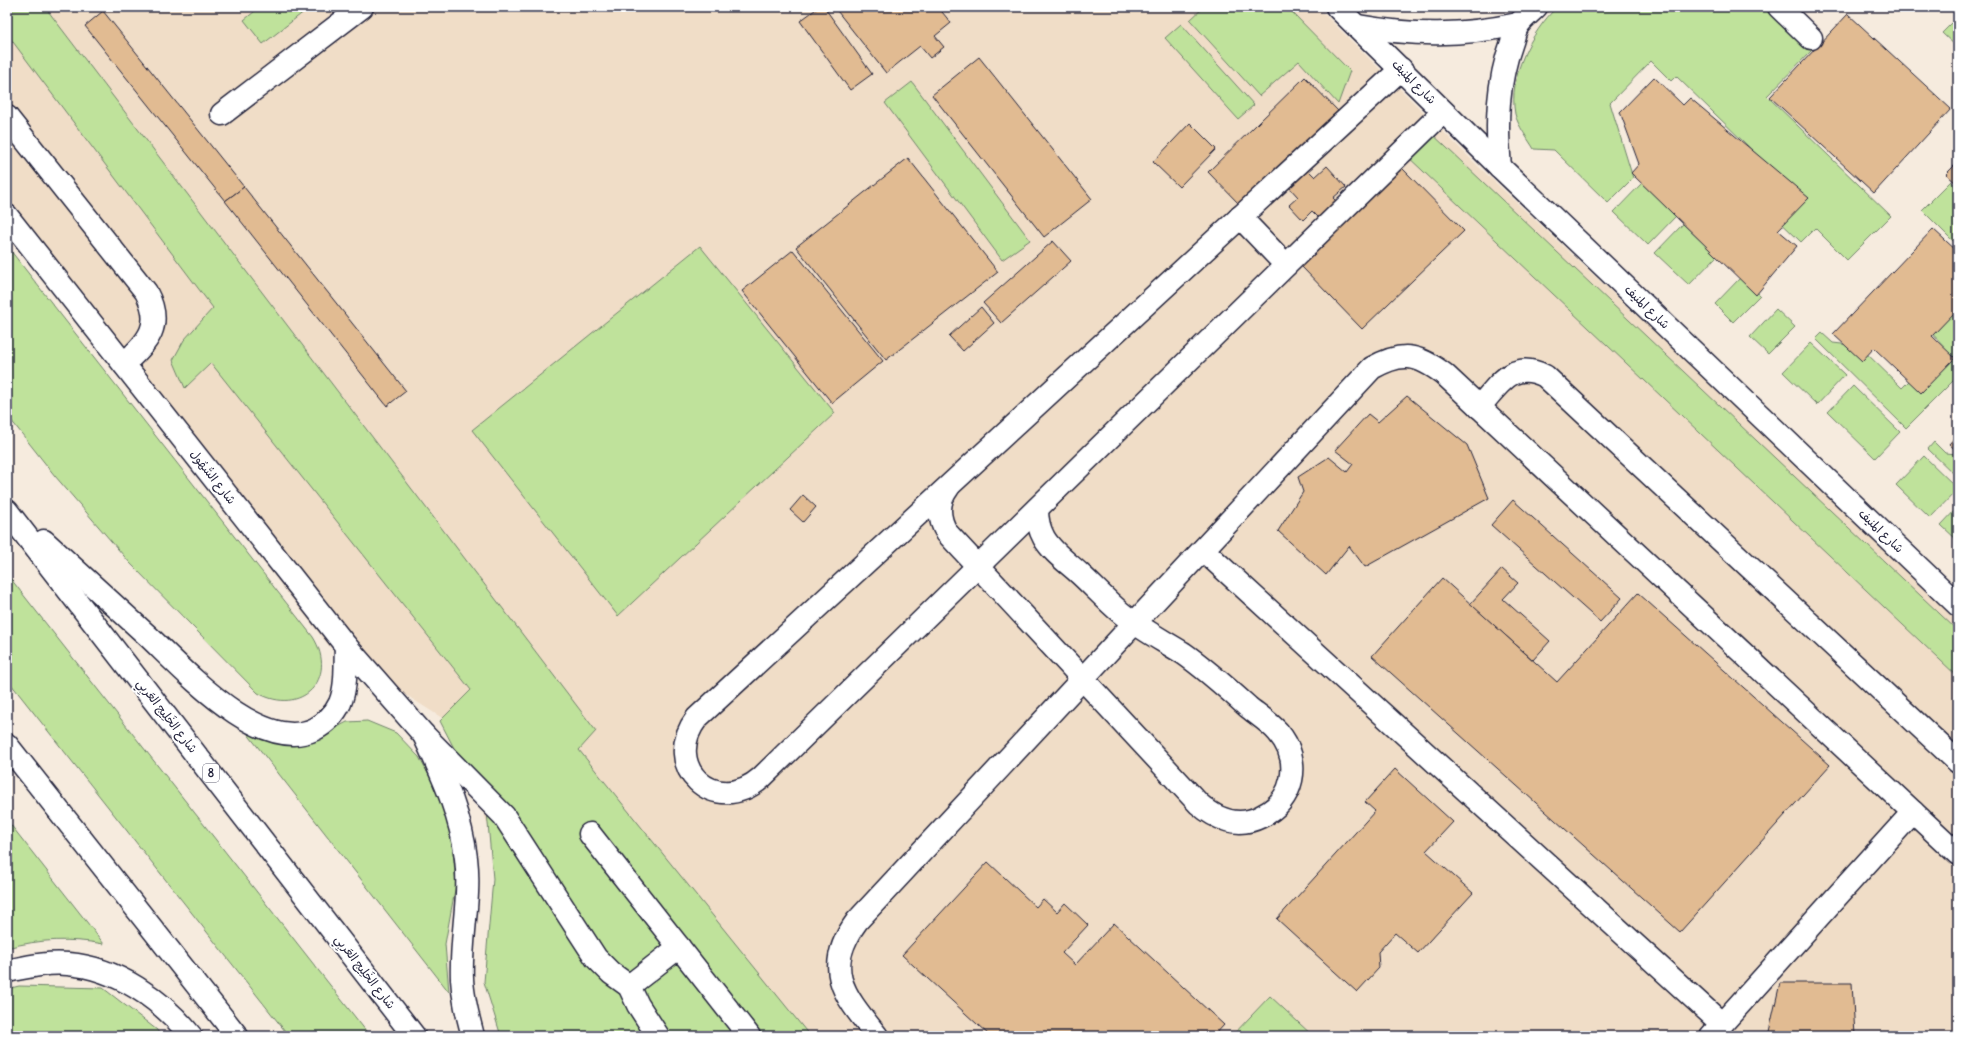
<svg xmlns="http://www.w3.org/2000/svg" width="1965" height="1043" font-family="Delius,'Playpen Sans Arabic',sans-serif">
  <rect width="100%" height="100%" fill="#f6ebde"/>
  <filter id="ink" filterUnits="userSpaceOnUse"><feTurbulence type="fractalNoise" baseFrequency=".025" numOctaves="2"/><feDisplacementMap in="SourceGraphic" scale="8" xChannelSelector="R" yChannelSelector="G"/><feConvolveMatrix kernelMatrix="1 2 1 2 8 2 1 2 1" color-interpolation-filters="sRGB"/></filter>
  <g filter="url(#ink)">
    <!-- built -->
    <polygon fill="#f0ddc7" points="7,7 1317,7 1479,167 1635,314 1723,391 1958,621 1958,1036 639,1036 505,872 450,723 329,646 7,233"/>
    <!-- green -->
    <g fill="#bfe29b" stroke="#70826b">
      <polygon points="7,7 45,7 596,731 579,750 810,1036 501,1036 484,982 493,879 487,812 440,721 471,690 211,363 185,388 173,360 184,340 213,308 7,34"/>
      <polygon points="260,7 310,7 263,44 244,20"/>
      <polygon points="1204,7 1287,7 1350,71 1338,104 1299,61 1259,96 1190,20"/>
      <path d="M1557,7H1770L1813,49L1767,96L1891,216L1847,260L1815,228L1801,242L1765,207L1787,184L1676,76L1671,81L1651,61L1610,103L1633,178L1608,203L1554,150L1534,149C1528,139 1518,126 1515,114C1508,77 1531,32 1557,7Z"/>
      <polygon points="1958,17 1958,48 1942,33"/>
      <polygon points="1181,24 1254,105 1238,119 1165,38"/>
      <polygon points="912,82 1030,240 1002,260 885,103"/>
      <polygon points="1428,130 1958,631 1958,677 1405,154"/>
      <polygon points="1951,181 1958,189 1958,246 1922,210"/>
      <polygon points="1642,183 1676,216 1648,245 1614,212"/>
      <polygon points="1683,224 1717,256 1689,285 1655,253"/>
      <path d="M7,246L313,637C339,679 301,717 258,693L130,563L55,476L7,415Z"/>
      <polygon points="700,246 835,413 618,616 472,430"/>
      <polygon points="1741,277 1760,295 1733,322 1715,304"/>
      <polygon points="1958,308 1958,376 1906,428 1816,339 1822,333 1833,343 1859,346 1902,388 1944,346 1921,322"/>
      <polygon points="1776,309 1795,327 1768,354 1750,337"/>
      <polygon points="1811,343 1845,375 1817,405 1783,372"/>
      <polygon points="1853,386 1900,432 1875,458 1828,412"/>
      <polygon points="1934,442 1945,453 1958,454 1958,478 1928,449"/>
      <polygon points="1924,456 1958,489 1930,518 1896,485"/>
      <polygon points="1958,507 1958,541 1941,525"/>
      <polygon points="7,574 370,1036 289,1036 7,679"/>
      <polygon points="367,721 396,733 419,757 438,792 452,840 456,884 445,944 449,992 243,728 328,732 347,722"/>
      <path d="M7,820L104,944C70,938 40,939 7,948Z"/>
      <polygon points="19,986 103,988 157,1030 161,1036 7,1036 7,989"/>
      <polygon points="1270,996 1313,1036 1232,1036"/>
    </g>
    <!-- building -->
    <g fill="#e1bb92" stroke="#22223b">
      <polygon points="819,7 824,7 872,74 850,90 800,21"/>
      <polygon points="834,7 938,7 951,23 935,36 944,47 930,58 920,46 886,73"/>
      <polygon points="103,11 244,187 225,201 85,26"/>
      <polygon points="1848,14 1951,109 1874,193 1770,97"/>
      <polygon points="979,57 1092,199 1044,237 932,95"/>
      <polygon points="1305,77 1338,111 1240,205 1208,172"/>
      <polygon points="1654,77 1683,105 1690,98 1809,198 1778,230 1797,246 1756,295 1631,173 1639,164 1620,112"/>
      <polygon points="1190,123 1216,149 1179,187 1153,162"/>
      <polygon points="908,158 998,272 886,360 796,247"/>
      <polygon points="1958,162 1958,185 1946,174"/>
      <polygon points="1327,166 1346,187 1333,198 1339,204 1321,220 1312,211 1303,220 1289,205 1298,197 1289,187 1308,170 1315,177"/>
      <polygon points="1402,168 1464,231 1362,329 1301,266"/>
      <polygon points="244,187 406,391 387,406 225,201"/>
      <polygon points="1933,229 1958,252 1958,309 1932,336 1955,358 1921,393 1874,348 1862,361 1833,334"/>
      <polygon points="1053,241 1071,261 1001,323 983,303"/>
      <polygon points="793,250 883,361 832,403 742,291"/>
      <polygon points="981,307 994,323 963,351 949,336"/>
      <polygon points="1407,396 1467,445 1489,498 1365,567 1349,546 1326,575 1278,531 1303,492 1298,477 1329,457 1347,472 1353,464 1335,450 1368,414 1378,422"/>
      <polygon points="1958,434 1958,452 1949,444"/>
      <polygon points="803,495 816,507 803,522 790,510"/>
      <polygon points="1513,500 1622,598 1600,622 1491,525"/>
      <polygon points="1502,569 1518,583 1503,599 1550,641 1533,660 1470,604"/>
      <polygon points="1442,578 1557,682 1638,593 1830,765 1680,932 1372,656"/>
      <polygon points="1395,769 1453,822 1426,851 1473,893 1418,953 1395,933 1378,952 1379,968 1357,992 1277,919 1375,811 1365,802"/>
      <polygon points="988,862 1036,907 1043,899 1057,912 1065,903 1088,925 1062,953 1075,965 1114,923 1224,1025 1214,1036 1028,1036 1024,1032 1020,1036 990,1036 902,955"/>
      <polygon points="1780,983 1852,983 1855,1036 1768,1036"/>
    </g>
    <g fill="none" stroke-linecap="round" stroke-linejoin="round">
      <defs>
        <g id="minor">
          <polyline points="1337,7 1500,167 1958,605"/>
          <polyline points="1779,7 1811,38"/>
          <path d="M1358,26C1414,36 1462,36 1518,24"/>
          <path d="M1401,69L697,718C660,766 715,818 761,778L1443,112"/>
          <polyline points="222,114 362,7"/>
          <path d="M7,117L146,292C164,326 148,341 124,364"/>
          <path d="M1500,167C1496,124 1497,83 1512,42C1514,36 1515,29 1519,24C1523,18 1531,12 1536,7"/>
          <polyline points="7,216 346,646 424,735 504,816 596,958 611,973 629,986 638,1005 658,1036"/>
          <polyline points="1240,217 1286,265"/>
          <path d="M1479,407C1499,385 1512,359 1545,376L1958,762"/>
          <path d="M948,488C937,502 938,518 947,533L1199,804C1216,819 1238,828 1260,817C1294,802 1303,761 1278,732C1270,723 1258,715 1248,707C1227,688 1206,669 1183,653C1162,640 1139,628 1120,612C1106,600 1093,586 1080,574C1068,563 1052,552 1044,538C1039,529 1037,519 1037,509"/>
          <polyline points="1203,550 1722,1024"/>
          <polyline points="590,834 749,1036"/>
          <polyline points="629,986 679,947"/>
          <path d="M877,1036C845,996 821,970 857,921L1372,368C1402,351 1417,354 1444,374L1958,854"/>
          <polyline points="1711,1036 1913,812"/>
        </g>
        <g id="highway">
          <polyline points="7,511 414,1036"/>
          <path d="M44,541C79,573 114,605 149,637C185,671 261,755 315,729C325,724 335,714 340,703C347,686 345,665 346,646"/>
          <path d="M424,735C442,775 461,814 466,858C471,898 460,939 462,979C463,999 468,1017 473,1036"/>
          <polyline points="7,745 237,1036"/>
          <path d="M7,971C27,967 47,962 68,964C117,968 161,999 191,1036"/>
        </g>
      </defs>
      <!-- minor casing -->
      <use href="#minor" stroke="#22223b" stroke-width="25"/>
      <!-- highway casing -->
      <use href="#highway" stroke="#22223b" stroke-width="25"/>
      <!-- minor -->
      <use href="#minor" stroke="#fff" stroke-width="22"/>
      <!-- highway -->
      <use href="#highway" stroke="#fff" stroke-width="22"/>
    </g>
  </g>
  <g text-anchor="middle" stroke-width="4" stroke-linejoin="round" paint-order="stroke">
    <!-- shield labels -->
    <rect fill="#fff" stroke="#646476" stroke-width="1" x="203" y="764" width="16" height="18" rx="3"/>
    <g font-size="11" font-weight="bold" fill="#22223b">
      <text x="211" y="777">8</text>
    </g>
    <!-- street labels -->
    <g font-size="12" fill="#22223b" stroke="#fff">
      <text transform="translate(1414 82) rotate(45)" y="4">شارع المنيف</text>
      <text transform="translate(1647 307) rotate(44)" y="4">شارع المنيف</text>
      <text transform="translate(213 477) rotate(52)" y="4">شارع السُّهُول</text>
      <text transform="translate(1881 531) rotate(44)" y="4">شارع المنيف</text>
      <text transform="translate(167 716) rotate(52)" y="4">شارع الخَلِيج العَربِي</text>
      <text transform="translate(365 972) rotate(52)" y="4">شارع الخَلِيج العَربِي</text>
    </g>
  </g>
  <!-- margin -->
  <rect width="1965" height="1043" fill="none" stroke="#fff" stroke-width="24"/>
  <rect x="12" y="12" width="1941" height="1019" fill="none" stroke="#22223b" stroke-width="1.5" filter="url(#ink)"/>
</svg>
